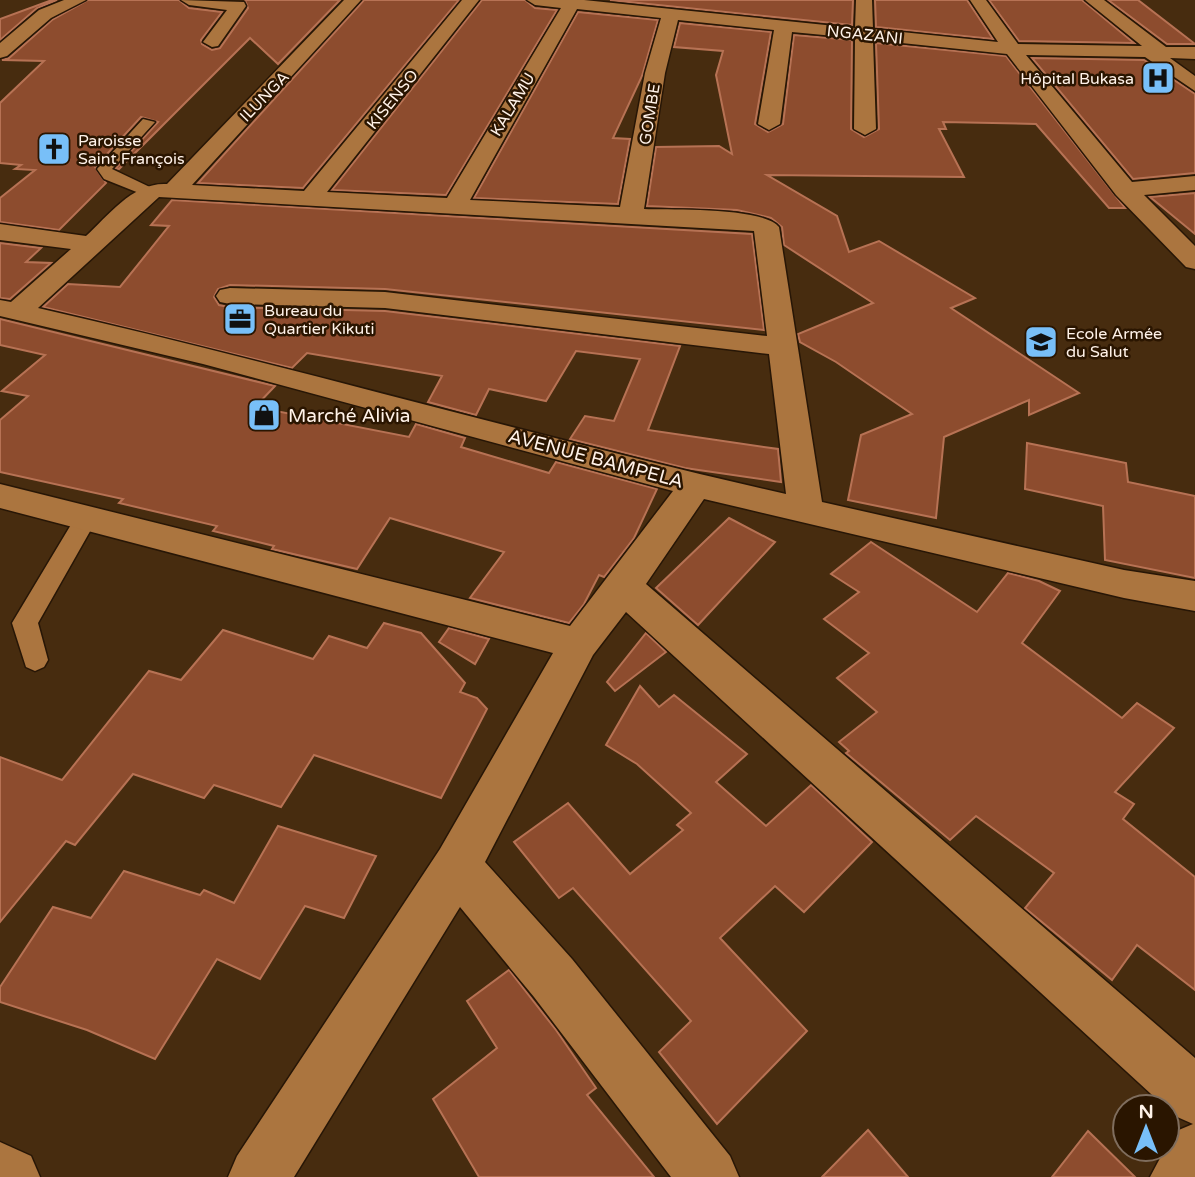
<svg xmlns="http://www.w3.org/2000/svg" width="1195" height="1177" font-family="'Varela Round',sans-serif">
  <rect width="100%" height="100%" fill="#472c0f"/>
  <!-- building -->
  <g fill="#8d4c2e" stroke="#b77254" stroke-width="2">
    <polygon points="52,0 57,0 37,8 0,40 0,19"/>
    <polygon points="88,0 179,0 189,8 222,12 201,40 202,44 212,50 220,48 248,8 245,0 340,0 278,64 250,38 119,169 116,168 158,122 141,117 95,167 106,183 59,230 0,222 0,198 35,170 15,169 21,165 0,163 0,103 44,61 2,60 9,58 52,20"/>
    <polygon points="364,0 459,0 303,188 198,183"/>
    <polygon points="482,0 525,0 535,8 557,10 446,195 332,190"/>
    <polygon points="610,0 853,0 852,25"/>
    <polygon points="875,0 967,0 993,39 876,27"/>
    <polygon points="989,0 1082,0 1134,43 1019,41"/>
    <polygon points="1108,0 1138,0 1195,44 1167,44"/>
    <polygon points="578,12 658,20 642,76 613,138 630,139 618,204 474,198"/>
    <polygon points="680,23 771,32 755,124 768,132 783,124 794,35 852,40 851,129 864,137 879,129 876,43 1006,56 1125,208 1109,208 1036,124 943,122 946,129 939,129 964,177 767,175 837,216 849,252 879,241 975,298 951,308 1079,393 1029,415 1029,400 944,437 936,518 848,500 861,435 912,414 836,362 800,342 798,334 873,303 784,245 782,227 771,218 737,210 647,206 656,147 719,146 732,154 716,75 723,51 674,47"/>
    <polygon points="1032,58 1144,60 1195,94 1195,173 1133,179"/>
    <polygon points="1195,193 1195,234 1150,197"/>
    <polygon points="172,200 752,234 764,330 385,289 230,285 218,289 214,297 219,305 229,307 385,311 680,346 648,430 778,449 781,482 685,468 570,439 585,416 614,421 640,359 576,351 546,401 489,389 476,415 428,402 442,376 307,353 292,368 43,307 68,284 120,287 169,226 151,225"/>
    <polygon points="0,243 41,248 26,262 51,263 10,299 0,298"/>
    <polygon points="0,319 275,386 255,407 409,437 416,424 465,438 461,447 549,473 556,462 657,489 634,538 604,577 599,575 584,604 569,623 470,598 504,552 390,518 357,569 272,549 274,546 213,531 217,526 119,503 123,499 0,472 0,420 28,396 2,391 45,355 0,345"/>
    <polygon points="1027,443 1126,463 1128,482 1195,496 1195,578 1105,560 1103,506 1025,489"/>
    <polygon points="729,518 775,542 698,625 656,588"/>
    <polygon points="871,542 977,612 1008,573 1039,581 1060,591 1022,643 1122,718 1137,703 1174,728 1115,792 1134,804 1123,819 1195,877 1195,990 1137,945 1112,980 1025,908 1054,873 976,816 950,840 846,753 849,751 839,742 877,712 837,678 869,653 824,619 859,592 831,574"/>
    <polygon points="384,623 421,633 465,683 460,692 477,698 487,709 441,798 314,755 281,807 214,785 204,798 133,774 75,845 66,841 0,922 0,757 62,780 149,671 181,680 223,630 313,659 329,636 367,648"/>
    <polygon points="449,628 489,639 475,664 439,642"/>
    <polygon points="646,633 666,652 615,691 607,682"/>
    <polygon points="640,686 659,707 674,695 747,754 716,782 766,826 811,785 872,842 804,912 775,886 720,938 807,1031 717,1124 659,1052 691,1021 573,888 559,898 514,842 568,803 630,874 683,830 677,825 691,813 637,764 606,745"/>
    <polygon points="278,826 376,856 344,918 305,906 260,979 217,959 155,1059 87,1030 0,1002 0,987 53,907 91,918 124,871 200,895 204,890 234,903"/>
    <polygon points="509,970 556,1030 596,1088 587,1095 654,1177 479,1177 433,1099 497,1048 467,1001"/>
    <polygon points="868,1130 908,1177 822,1177"/>
    <polygon points="1088,1131 1135,1177 1052,1177"/>
  </g>
  <g fill="none" stroke-linecap="round" stroke-linejoin="round">
    <defs>
      <g id="service">
        <polygon points="143,119 155,122 112,169 154,189 157,192 149,197 104,179 97,169"/>
        <polygon points="86,511 94,513 97,519 38,623 48,660 44,667 35,671 26,667 12,623 78,513"/>
      </g>
      <g id="minor">
        <polygon points="64,0 86,0 51,18 7,56 0,58 0,43 39,10"/>
        <polygon points="181,0 244,2 246,6 218,46 212,47 203,42 227,10 189,5"/>
        <path d="M344,0H361L192,185L304,191L462,0H479L327,192L447,198L561,8L535,5L527,0H584L855,28L856,0H872L873,29L998,42L970,0H986L1018,44L1142,46L1085,0H1104L1166,47H1195V59L1170,58L1195,76V91L1145,57L1026,55L1132,182L1195,176V190L1144,195L1195,246V269L1186,267L1116,195L1007,54L873,40L876,129L865,135L854,129L855,38L792,32L780,124L769,130L758,124L774,30L678,20L665,73L644,209C670,210 764,207 779,227L822,502L1124,570L1195,581V611L1124,598L704,499L646,584L1195,1058V1177H1150L1174,1132L1193,1124L1175,1116L626,612L593,655L485,862L572,959L730,1156L739,1177H671L534,997L460,907L294,1177H228L237,1156L440,849L553,653L0,508V484L570,626L673,491L203,364L0,316V300L11,302L71,249L0,240V224L86,236C109,215 133,182 167,184ZM577,9L661,18L645,73L620,207L470,200ZM159,197L754,231L767,336L385,292L230,288L220,290L216,296L220,302L230,304L385,308L769,354L786,494C535,437 288,365 38,308Z"/>
        <polygon points="0,1142 31,1156 40,1177 0,1177"/>
      </g>
    </defs>
    <!-- service casing -->
    <use href="#service" stroke="#271606" stroke-width="3"/>
    <!-- minor casing -->
    <use href="#minor" stroke="#271606" stroke-width="3"/>
    <!-- service -->
    <use href="#service" fill="#ab753f" fill-rule="evenodd"/>
    <!-- minor -->
    <use href="#minor" fill="#ab753f" fill-rule="evenodd"/>
  </g>
  <!-- icons -->
  <defs>
    <symbol id="hospital-square" viewBox="-11 -11 22 22"><rect x="-9" y="-9" width="18" height="18" rx="4" fill="#78bff8" stroke="#2a1500"/><path d="M-5-5h3v3.5h4V-5h3V5h-3V1.5h-4V5h-3Z" fill="#111"/></symbol>
    <symbol id="church-square" viewBox="-11 -11 22 22"><rect x="-9" y="-9" width="18" height="18" rx="4" fill="#78bff8" stroke="#2a1500"/><path d="M-1.2-6h2.4v3.5h3.3v2.4h-3.3V6h-2.4V-.1h-3.3v-2.4h3.3Z" fill="#111"/></symbol>
    <symbol id="office-square" viewBox="-11 -11 22 22"><rect x="-9" y="-9" width="18" height="18" rx="4" fill="#78bff8" stroke="#2a1500"/><path d="M-6-3h4V-5.5h4V-3h4V5H-6ZM-1-4.5V-3h2v-1.5ZM-6 0V1H6V0Z" fill="#111"/></symbol>
    <symbol id="school-square" viewBox="-11 -11 22 22"><rect x="-9" y="-9" width="18" height="18" rx="4" fill="#78bff8" stroke="#2a1500"/><path d="M0-5L7-2L0 1L-7-2ZM-4 1L0 2.5L4 1V4Q0 6-4 4Z" fill="#111"/></symbol>
    <symbol id="shop-square" viewBox="-11 -11 22 22"><rect x="-9" y="-9" width="18" height="18" rx="4" fill="#78bff8" stroke="#2a1500"/><path d="M-5-2.5h2.3a2.7 3.5 0 0 1 5.4 0H5L5.5 6h-11ZM-1.5-2.5h3a1.5 2.3 0 0 0-3 0Z" fill="#111"/></symbol>
  </defs>
  <g fill-rule="evenodd">
    <use href="#hospital-square" x="1139" y="59" width="38" height="38"/>
    <use href="#church-square" x="35" y="130" width="38" height="38"/>
    <use href="#office-square" x="221" y="300" width="38" height="38"/>
    <use href="#school-square" x="1022" y="323" width="38" height="38"/>
    <use href="#shop-square" x="245" y="396" width="38" height="38"/>
  </g>
  <g text-anchor="middle" stroke-width="5" stroke-linejoin="round" paint-order="stroke">
    <!-- far-street labels -->
    <g font-size="16" fill="#fff2e8" stroke="#2a1500">
      <text transform="translate(865 34) rotate(6)" y="6">NGAZANI</text>
      <text transform="translate(264 96) rotate(-46)" y="6">ILUNGA</text>
      <text transform="translate(392 99) rotate(-51)" y="6">KISENSO</text>
      <text transform="translate(512 104) rotate(-59)" y="6">KALAMU</text>
      <text transform="translate(649 114) rotate(-81)" y="6">GOMBE</text>
    </g>
    <!-- far-poi labels -->
    <g font-size="16" fill="#fff2e8" stroke="#2a1500" text-anchor="start">
      <text x="1134" y="84" text-anchor="end">Hôpital Bukasa</text>
      <text x="78" y="146">Paroisse<tspan x="78" dy="18">Saint François</tspan></text>
      <text x="264" y="316">Bureau du<tspan x="264" dy="18">Quartier Kikuti</tspan></text>
      <text x="1066" y="339">Ecole Armée<tspan x="1066" dy="18">du Salut</tspan></text>
    </g>
    <!-- poi labels -->
    <g font-size="19" fill="#fff2e8" stroke="#2a1500" text-anchor="start">
      <text x="288" y="422">Marché Alivia</text>
    </g>
    <!-- street labels -->
    <g font-size="19" fill="#fff2e8" stroke="#2a1500">
      <text transform="translate(596 458) rotate(15)" y="7">AVENUE BAMPELA</text>
    </g>
  </g>
  <!-- north arrow -->
  <g transform="translate(1146 1128)"><circle r="33" fill="#2a1500" stroke="#7f6d5d" stroke-width="2"/>
  <path d="M0-5L12 26L0 18L-12 26Z" fill="#78bff8"/>
  <text y="-10" font-size="19" font-weight="bold" text-anchor="middle" fill="#fff2e8">N</text>
  </g>
</svg>
